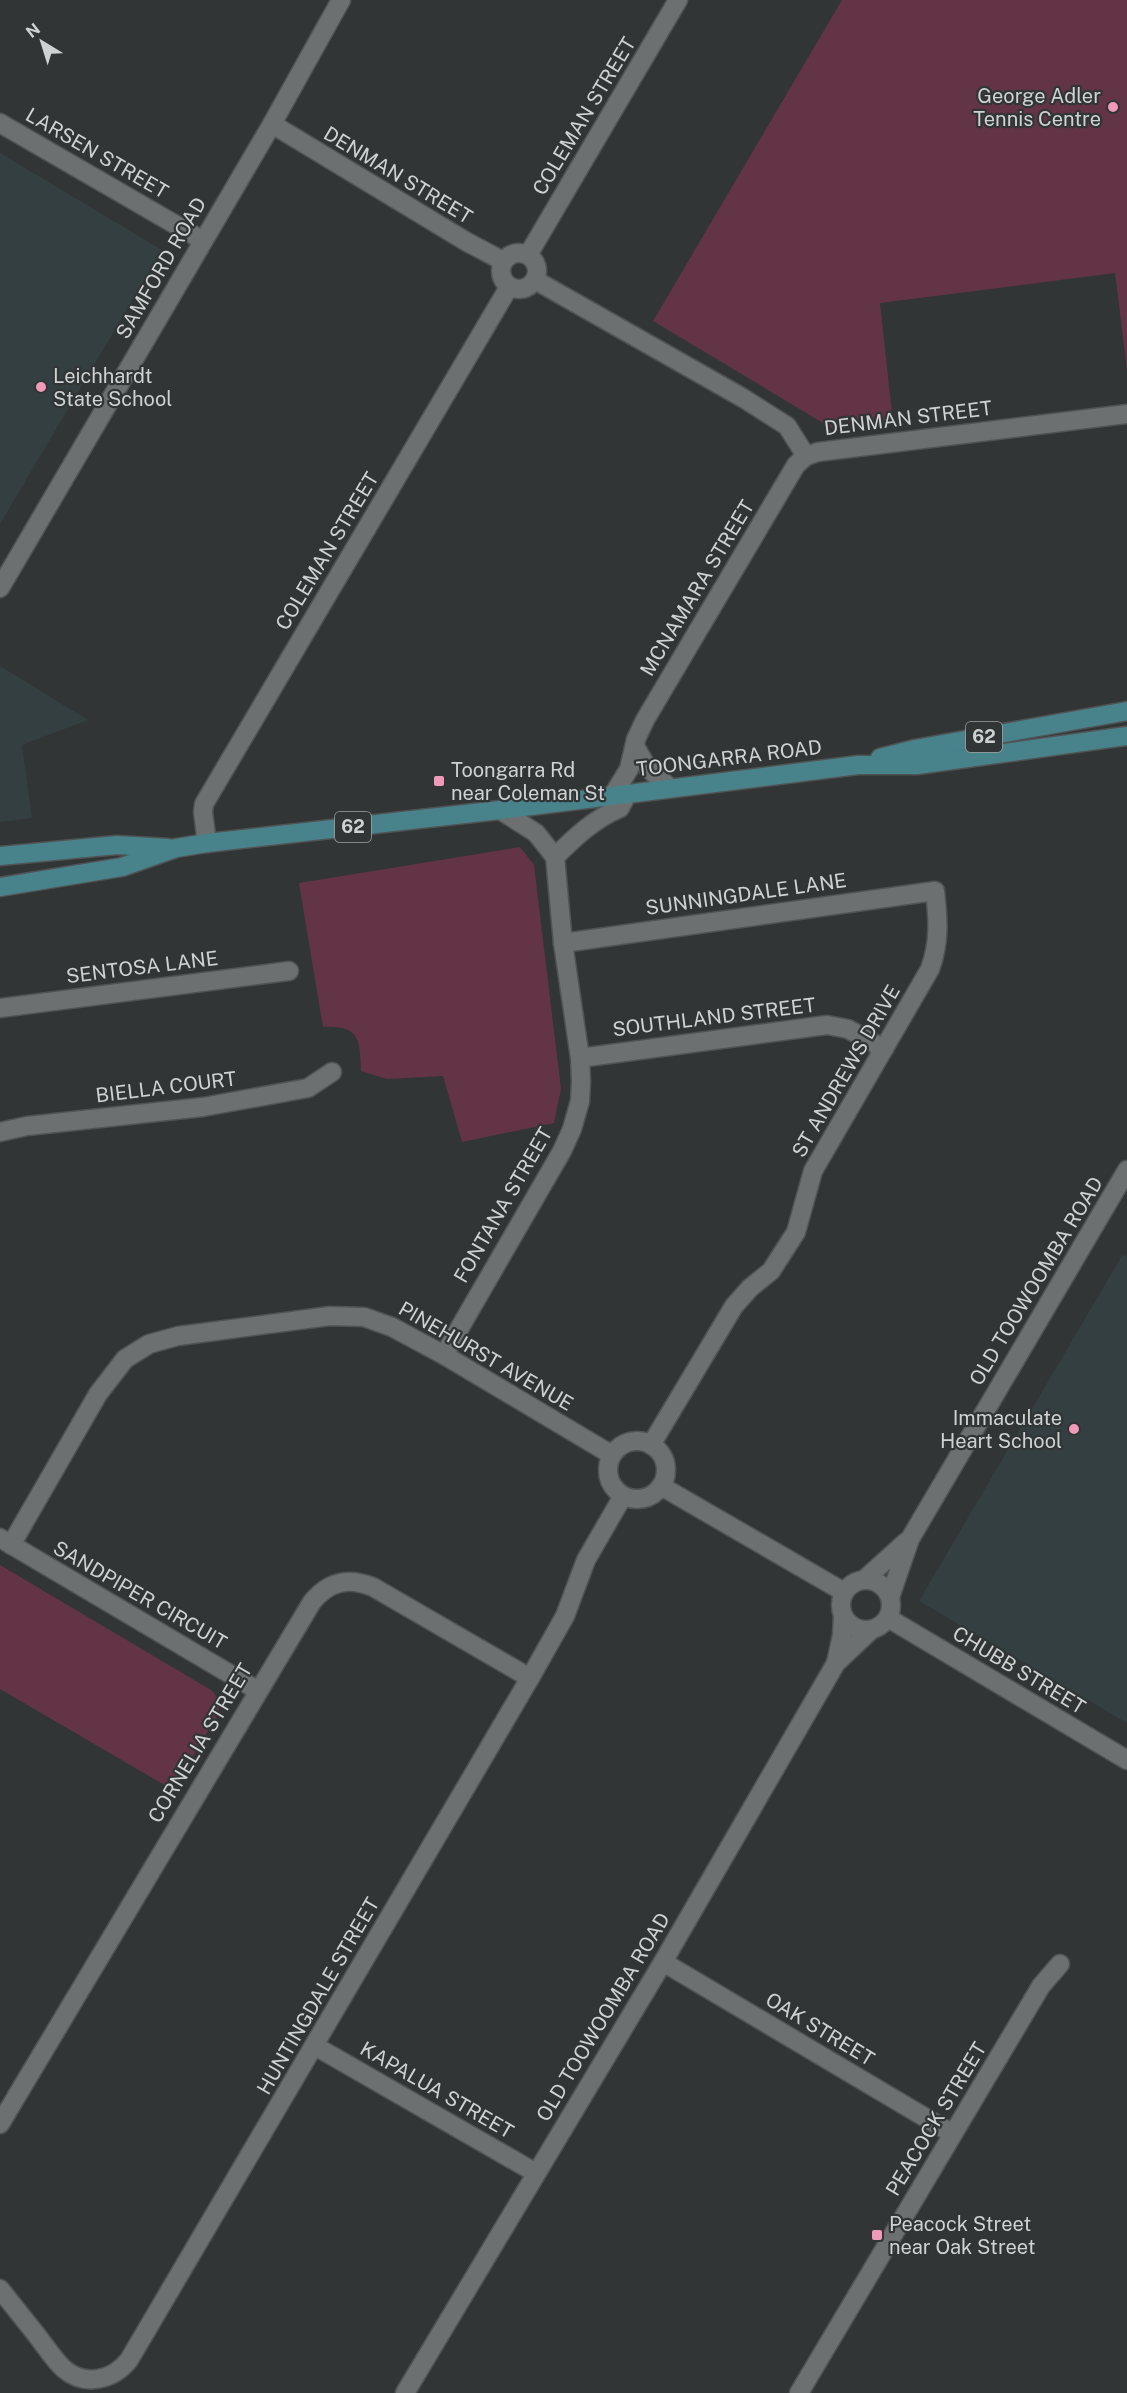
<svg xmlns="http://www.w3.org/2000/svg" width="1127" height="2393" font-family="'Public Sans',sans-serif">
  <rect width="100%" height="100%" fill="#313535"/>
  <!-- built -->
  <g fill="#343f41">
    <polygon points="0,153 162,250 0,524"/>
    <polygon points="0,666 88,720 22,745 32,818 0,822"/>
    <polygon points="1123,1254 1127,1256 1127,1723 919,1601"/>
  </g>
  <!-- green -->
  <g fill="#633446">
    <polygon points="842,0 1127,0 1127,370 1115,273 880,303 893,423 833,429 653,321"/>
    <path d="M520,847L534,865L561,1089L554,1123L462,1142L443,1076L387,1079L361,1071C360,1040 360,1025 323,1027L299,883Z"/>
    <path d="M0,1565L211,1690C219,1698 221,1703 218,1714L173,1790L0,1689Z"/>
  </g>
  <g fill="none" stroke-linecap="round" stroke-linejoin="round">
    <defs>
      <g id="minor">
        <polyline points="0,123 202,240"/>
        <polyline points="272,124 467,242 503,261"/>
        <circle cx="519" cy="271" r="18"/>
        <polyline points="528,255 678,0"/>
        <polyline points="535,280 743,398 787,426 806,456"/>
        <polyline points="0,588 272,124 341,0"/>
        <polyline points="636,748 647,767 670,788"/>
        <polyline points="613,795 629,769 636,739 645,720 796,465 806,456 818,452 1127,414"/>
        <polyline points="207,843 203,812 204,804 509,287"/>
        <path d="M555,857C575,837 594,819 620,808L627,794"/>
        <path d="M563,943L935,891C938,919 940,942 930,969L813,1171L796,1232L771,1271L750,1288L734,1306L651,1445"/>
        <polyline points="0,1008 289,971"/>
        <polyline points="580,1058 827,1025 848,1029 884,1049"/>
        <polyline points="0,1132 27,1126 203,1107 308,1088 332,1072"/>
        <polyline points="444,1355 562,1151 572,1129 580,1101 581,1081 580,1058 563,943 555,857 536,833 500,810"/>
        <circle cx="637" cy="1470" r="29"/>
        <polyline points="661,1486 844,1592"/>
        <polyline points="0,1538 257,1690"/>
        <polyline points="11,1545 98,1394 125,1359 149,1344 178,1336 330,1316 364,1317 392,1327 444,1355 612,1455"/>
        <polyline points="865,1579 906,1542"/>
        <circle cx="866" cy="1605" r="25"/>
        <polyline points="890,1597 910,1539 1127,1170"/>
        <polyline points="888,1618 1127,1760"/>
        <polyline points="836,1663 871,1630"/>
        <polyline points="663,1962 953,2134"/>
        <polyline points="315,2046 536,2173"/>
        <path d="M0,2124L312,1602C329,1581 348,1577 373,1587L530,1678"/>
        <path d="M0,2289C12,2304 23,2318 35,2333C44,2344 53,2359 64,2369C85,2387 113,2380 129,2360L530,1678L565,1616L586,1560L623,1496"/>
        <polyline points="405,2393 663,1962 836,1663 842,1635 843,1616"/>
        <polyline points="799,2393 1041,1986 1060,1964"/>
      </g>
      <g id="major">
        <polyline points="880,758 915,749 1127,711"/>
        <polyline points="0,856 117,845 168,848"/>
        <polyline points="0,887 122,867 176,848 207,843 500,810 858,765 917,765 1127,736"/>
      </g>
    </defs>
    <!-- minor casing -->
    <use href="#minor" stroke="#505353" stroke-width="21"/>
    <!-- major casing -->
    <use href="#major" stroke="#505353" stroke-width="21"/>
    <!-- minor -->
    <use href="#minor" stroke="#6c7071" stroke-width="18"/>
    <!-- major -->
    <use href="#major" stroke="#48838b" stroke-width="18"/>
  </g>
  <!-- markers -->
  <g fill="#ef9ab8" stroke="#313535" stroke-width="2">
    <circle cx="1113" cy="107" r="6"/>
    <circle cx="41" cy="387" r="6"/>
    <rect x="433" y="775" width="12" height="12" rx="3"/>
    <circle cx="1074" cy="1429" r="6"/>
    <rect x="871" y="2229" width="12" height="12" rx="3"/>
  </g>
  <g text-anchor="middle" stroke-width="4.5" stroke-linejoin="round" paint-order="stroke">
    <!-- shield labels -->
    <g fill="#313535" stroke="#a0a3a3" stroke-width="1.5">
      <rect x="966" y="722" width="36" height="30" rx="4.5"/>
      <rect x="335" y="812" width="36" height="30" rx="4.5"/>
    </g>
    <g font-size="18" font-weight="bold" fill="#cfd2d2">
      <text x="984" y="743">62</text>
      <text x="353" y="833">62</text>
    </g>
    <!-- poi labels -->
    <g font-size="20" fill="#cfd2d2" stroke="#313535" text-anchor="start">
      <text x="1101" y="103" text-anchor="end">George Adler<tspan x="1101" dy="23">Tennis Centre</tspan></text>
      <text x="53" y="383">Leichhardt<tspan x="53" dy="23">State School</tspan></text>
      <text x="451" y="777">Toongarra Rd<tspan x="451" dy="23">near Coleman St</tspan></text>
      <text x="1062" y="1425" text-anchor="end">Immaculate<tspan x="1062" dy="23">Heart School</tspan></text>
      <text x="889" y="2231">Peacock Street<tspan x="889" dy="23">near Oak Street</tspan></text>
    </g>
    <!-- street labels -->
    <g font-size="20" fill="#cfd2d2" stroke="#313535">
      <text transform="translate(584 116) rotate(-59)" y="7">COLEMAN STREET</text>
      <text transform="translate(97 153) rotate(30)" y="7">LARSEN STREET</text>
      <text transform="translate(398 175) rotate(31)" y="7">DENMAN STREET</text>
      <text transform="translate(161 268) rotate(-60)" y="7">SAMFORD ROAD</text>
      <text transform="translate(908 418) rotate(-7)" y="7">DENMAN STREET</text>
      <text transform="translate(327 551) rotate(-59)" y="7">COLEMAN STREET</text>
      <text transform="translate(697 588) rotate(-59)" y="7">MCNAMARA STREET</text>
      <text transform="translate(729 758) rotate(-7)" y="7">TOONGARRA ROAD</text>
      <text transform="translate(746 894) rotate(-8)" y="7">SUNNINGDALE LANE</text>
      <text transform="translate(142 967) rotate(-7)" y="7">SENTOSA LANE</text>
      <text transform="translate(714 1017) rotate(-7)" y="7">SOUTHLAND STREET</text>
      <text transform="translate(846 1071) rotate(-60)" y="7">ST ANDREWS DRIVE</text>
      <text transform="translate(166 1087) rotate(-7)" y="7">BIELLA COURT</text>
      <text transform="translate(503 1205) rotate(-60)" y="7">FONTANA STREET</text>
      <text transform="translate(1036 1281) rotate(-59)" y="7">OLD TOOWOOMBA ROAD</text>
      <text transform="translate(486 1356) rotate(30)" y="7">PINEHURST AVENUE</text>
      <text transform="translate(140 1595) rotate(30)" y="7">SANDPIPER CIRCUIT</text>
      <text transform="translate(1019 1670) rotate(31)" y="7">CHUBB STREET</text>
      <text transform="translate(200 1743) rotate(-59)" y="7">CORNELIA STREET</text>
      <text transform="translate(318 1996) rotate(-60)" y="7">HUNTINGDALE STREET</text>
      <text transform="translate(603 2017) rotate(-59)" y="7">OLD TOOWOOMBA ROAD</text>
      <text transform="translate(820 2029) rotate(31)" y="7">OAK STREET</text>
      <text transform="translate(437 2090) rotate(30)" y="7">KAPALUA STREET</text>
      <text transform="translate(936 2119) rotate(-59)" y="7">PEACOCK STREET</text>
    </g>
  </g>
  <!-- north arrow -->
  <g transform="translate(42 42) rotate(322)" stroke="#313535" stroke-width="4.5" paint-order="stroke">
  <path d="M0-4.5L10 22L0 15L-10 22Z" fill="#cfd2d2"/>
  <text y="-9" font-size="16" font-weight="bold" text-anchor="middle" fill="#cfd2d2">N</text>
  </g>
</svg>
